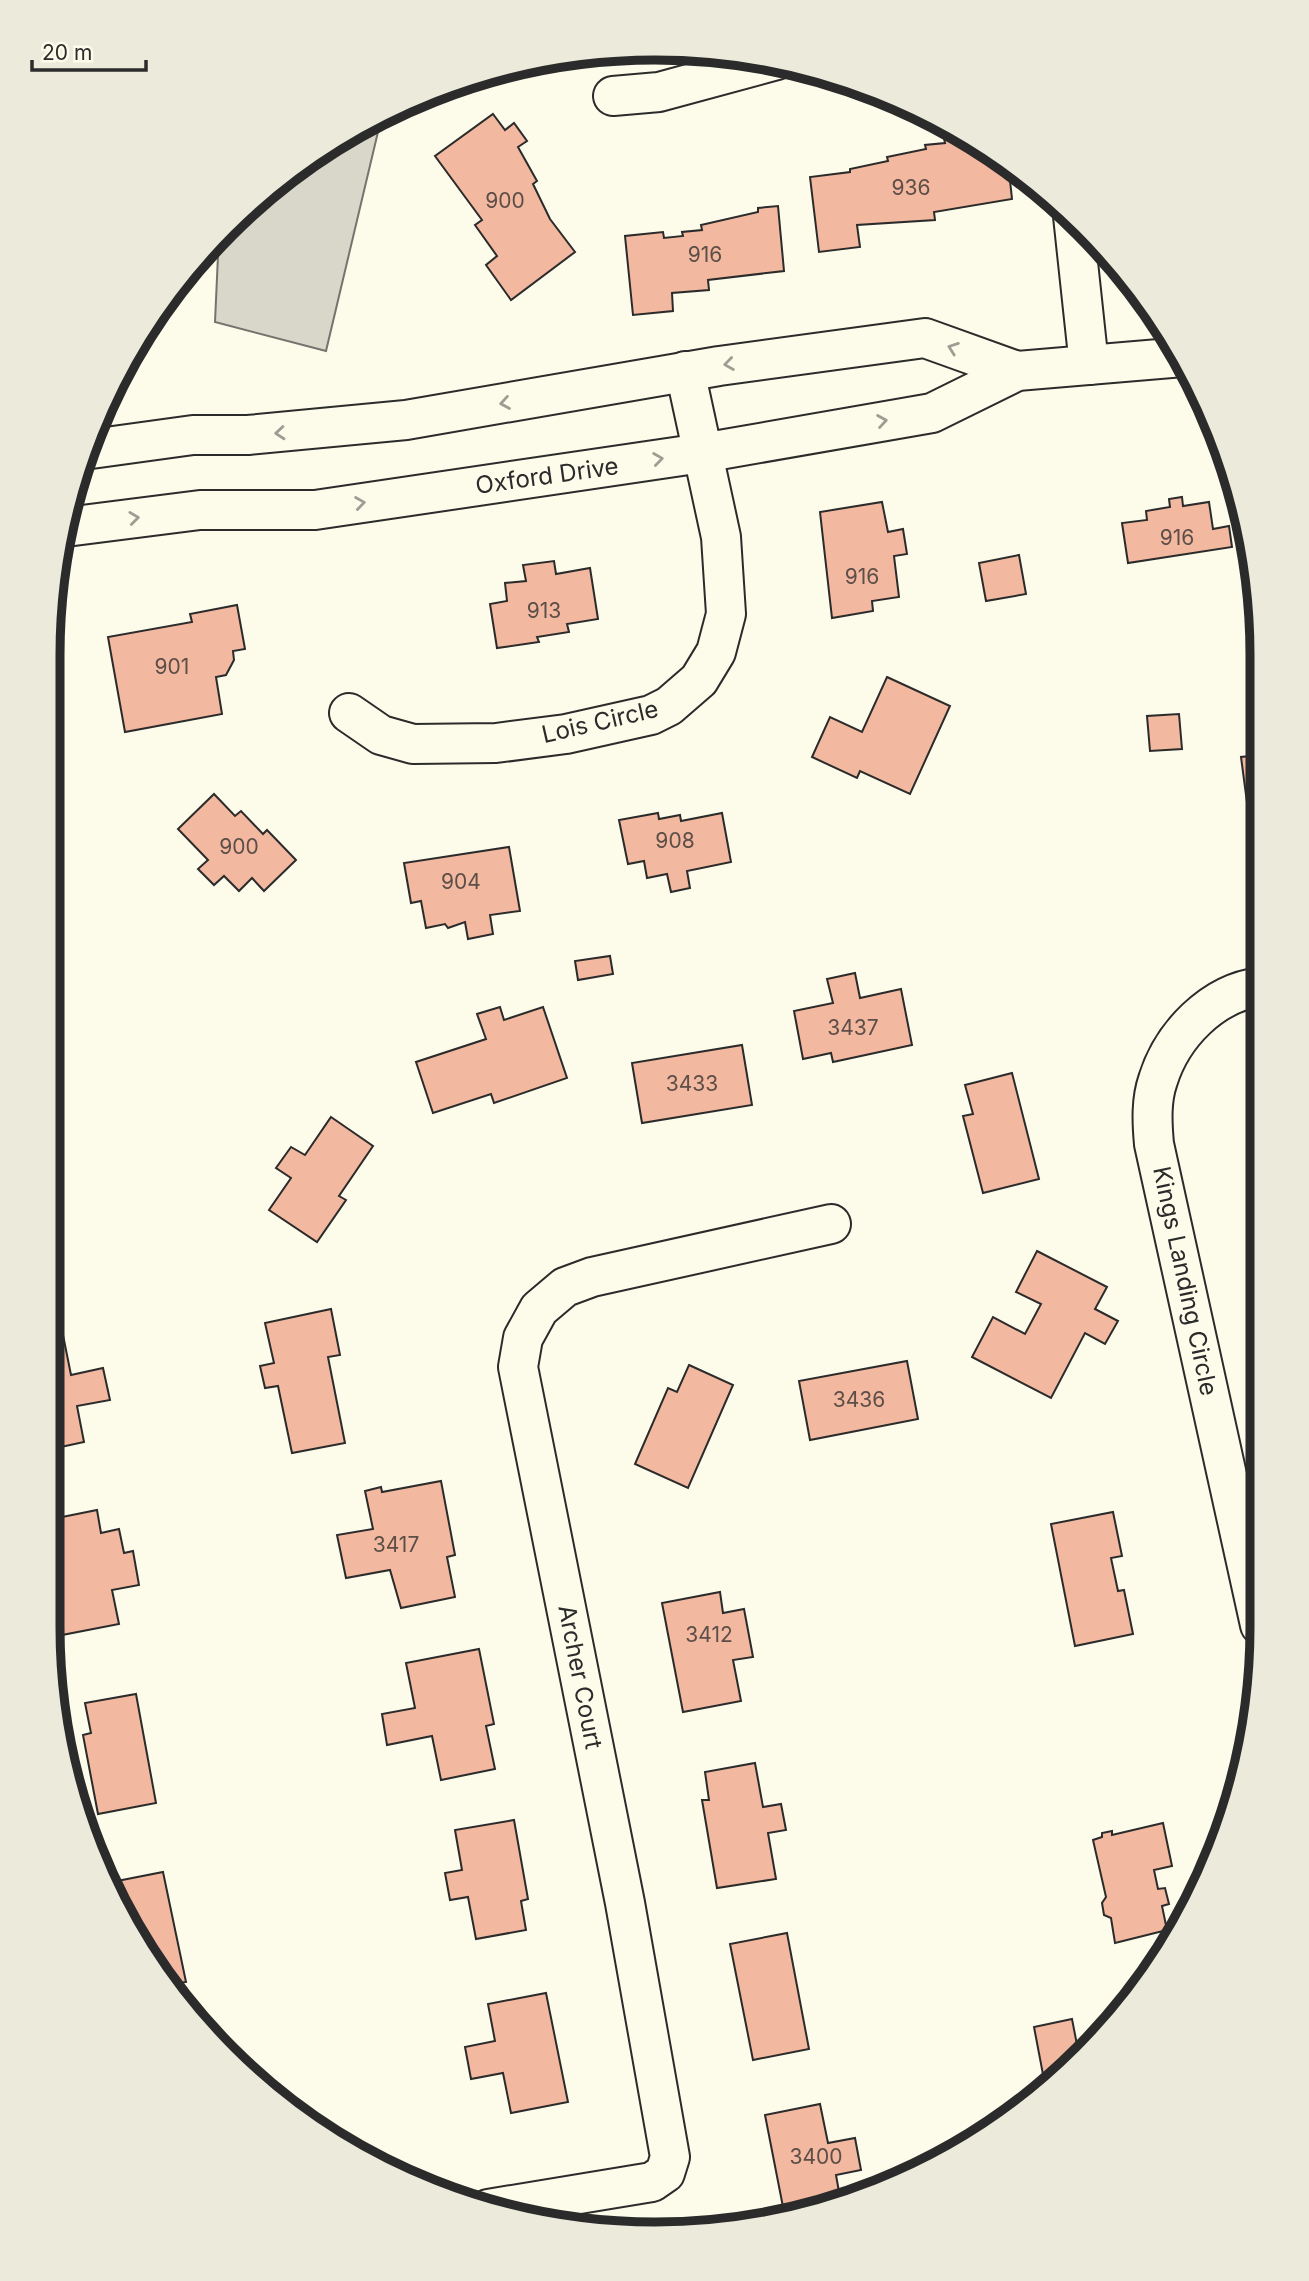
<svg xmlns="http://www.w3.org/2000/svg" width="1309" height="2281" font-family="Inter,sans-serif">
  <rect width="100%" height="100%" fill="#fdfbea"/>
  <!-- water -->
  <polygon fill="#d8d7c9" stroke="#74746e" stroke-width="2" points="382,115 326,351 215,322 219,233 225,225 317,150"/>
  <!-- building -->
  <g fill="#f2b8a0" stroke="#2b2b2b" stroke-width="2">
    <polygon points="496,71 491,83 477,77"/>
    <polygon points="493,114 505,130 514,123 527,141 518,147 537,181 533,184 550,219 575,252 511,300 486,265 497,256 475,225 482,220 435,156"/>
    <polygon points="962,133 992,149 1008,162 1012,199 934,212 935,220 857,225 860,247 819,252 810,177 850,172 850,169 888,161 887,157 926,149 925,145 945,143 944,138 962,136"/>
    <polygon points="778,206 784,271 708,280 709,290 672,293 673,311 633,315 625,236 663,232 664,238 683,236 682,232 702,230 701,225 758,212 758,208"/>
    <polygon points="1182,497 1183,506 1209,502 1213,529 1229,526 1232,547 1128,563 1122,523 1147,520 1146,511 1170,507 1169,499"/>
    <polygon points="882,502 888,532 903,529 907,554 894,556 899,597 872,601 873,611 832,618 820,512"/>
    <polygon points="1019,555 1026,594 986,601 979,563"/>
    <polygon points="554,561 556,574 590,568 598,619 567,624 569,632 537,637 539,642 497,648 490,604 507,601 505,583 526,581 523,565"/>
    <polygon points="237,605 245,649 233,651 234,660 226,675 216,677 222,714 125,732 108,637 192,622 190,614"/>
    <polygon points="887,677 950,706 910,794 860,771 857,778 812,757 830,717 862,732"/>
    <polygon points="1179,714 1182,749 1150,751 1147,716"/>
    <polygon points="1260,755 1260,847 1253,848 1241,757"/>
    <polygon points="214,794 235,816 241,811 263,834 267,830 296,860 264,891 252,878 239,891 224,876 214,885 198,869 208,860 178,829"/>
    <polygon points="658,813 659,819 680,815 681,821 722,813 731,862 687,871 690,888 671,892 667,874 647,878 644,861 628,864 619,820"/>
    <polygon points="509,847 520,911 490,915 493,934 468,939 465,922 448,928 445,924 426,928 421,901 411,903 404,863"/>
    <polygon points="610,956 613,974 578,980 575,961"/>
    <polygon points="855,973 860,998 901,989 912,1045 833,1062 831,1053 803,1059 794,1011 833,1003 827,979"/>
    <polygon points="500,1007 504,1020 543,1007 567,1078 494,1103 491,1094 433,1113 416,1062 486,1039 477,1014"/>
    <polygon points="742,1045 752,1105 642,1123 632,1063"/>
    <polygon points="1012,1073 1039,1179 983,1193 963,1116 973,1114 965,1085"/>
    <polygon points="331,1117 373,1146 339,1196 346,1200 317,1242 269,1210 291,1178 276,1168 291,1147 305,1155"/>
    <polygon points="1037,1251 1107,1287 1095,1309 1118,1321 1105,1344 1085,1333 1051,1398 972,1357 993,1317 1025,1334 1041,1304 1016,1292"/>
    <polygon points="331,1309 340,1355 328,1357 345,1443 292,1453 278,1386 265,1388 260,1366 274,1363 265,1323"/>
    <polygon points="63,1335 71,1375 103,1368 110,1400 77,1406 84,1442 47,1450 48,1338"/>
    <polygon points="907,1361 918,1419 810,1440 799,1381"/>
    <polygon points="689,1365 733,1385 688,1488 635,1464 668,1388 677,1392"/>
    <polygon points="441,1481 455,1555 447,1557 455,1597 401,1608 390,1570 346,1578 337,1535 373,1529 365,1491 381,1487 382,1492"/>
    <polygon points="97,1510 101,1533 119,1529 124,1553 133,1551 139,1585 112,1590 119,1624 62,1635 47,1562 47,1552 52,1552 47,1520"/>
    <polygon points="1113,1512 1122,1556 1111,1558 1118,1591 1124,1590 1133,1634 1075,1646 1051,1524"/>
    <polygon points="720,1592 723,1613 744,1609 753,1657 733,1660 741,1701 683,1712 662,1603"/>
    <polygon points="479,1649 494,1724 486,1726 495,1769 441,1780 432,1736 387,1745 382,1714 415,1708 406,1663"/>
    <polygon points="136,1694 156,1803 98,1814 83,1735 91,1733 85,1703"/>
    <polygon points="755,1763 763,1807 781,1804 786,1830 768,1833 776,1879 717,1888 702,1800 709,1800 705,1772"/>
    <polygon points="514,1820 528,1899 521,1901 526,1930 476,1939 468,1897 450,1900 445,1873 462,1870 455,1830"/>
    <polygon points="1163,1823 1172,1866 1154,1870 1158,1889 1165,1888 1169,1904 1162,1906 1167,1930 1115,1943 1111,1918 1104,1915 1102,1903 1106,1897 1093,1840 1102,1837 1102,1833 1112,1831 1112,1835"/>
    <polygon points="163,1872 186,1982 167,1985 112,1882"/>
    <polygon points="787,1933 809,2049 753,2060 730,1944"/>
    <polygon points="546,1993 568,2102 511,2113 503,2073 471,2079 465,2047 495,2041 488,2004"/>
    <polygon points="1072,2019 1078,2050 1045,2085 1034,2027"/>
    <polygon points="820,2104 828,2143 855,2138 861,2170 836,2175 841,2203 784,2212 765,2115"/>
  </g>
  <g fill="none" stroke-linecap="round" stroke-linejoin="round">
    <defs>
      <g id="minor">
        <polyline points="613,96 659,92 777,60"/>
        <polyline points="1073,216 1089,365"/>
        <polyline points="84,450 193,435 248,435 406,420 719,366 925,338 1017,371"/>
        <polyline points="66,527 200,510 315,510 702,453 932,413 1017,371 1183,357"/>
        <polyline points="349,713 381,735 413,744 496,743 566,734 651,715 669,706 699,680 716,652 726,614 721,537 685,371"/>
        <path d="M1260,987C1212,993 1172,1035 1158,1080C1151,1100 1152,1122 1154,1144L1260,1625"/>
        <polyline points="488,2209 652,2182 665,2173 670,2157 625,1903 518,1367 523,1338 539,1309 565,1287 592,1277 831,1224"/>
      </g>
    </defs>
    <!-- minor casing -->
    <use href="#minor" stroke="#2b2b2b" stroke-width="42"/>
    <!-- minor -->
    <use href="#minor" stroke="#fdfbea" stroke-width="38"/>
  </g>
  <!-- one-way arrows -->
  <defs><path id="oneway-chevron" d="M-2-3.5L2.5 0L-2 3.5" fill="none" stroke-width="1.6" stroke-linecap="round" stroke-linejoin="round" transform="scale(1.75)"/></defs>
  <g stroke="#9e9d94">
    <use href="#oneway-chevron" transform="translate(953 348) rotate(-160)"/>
    <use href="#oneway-chevron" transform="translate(729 364) rotate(172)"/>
    <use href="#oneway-chevron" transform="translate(505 403) rotate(170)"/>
    <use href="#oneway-chevron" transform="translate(882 421) rotate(-9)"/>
    <use href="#oneway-chevron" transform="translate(280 433) rotate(175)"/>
    <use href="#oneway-chevron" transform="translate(658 459) rotate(-8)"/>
    <use href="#oneway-chevron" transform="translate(360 503) rotate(-8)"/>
    <use href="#oneway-chevron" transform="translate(134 518) rotate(-7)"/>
  </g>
  <g text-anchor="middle" stroke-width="5" stroke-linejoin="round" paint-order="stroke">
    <!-- number labels -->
    <g font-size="21" fill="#5d4e48">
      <text x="911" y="195">936</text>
      <text x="505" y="208">900</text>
      <text x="705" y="262">916</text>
      <text x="1177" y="545">916</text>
      <text x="862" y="584">916</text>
      <text x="544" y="618">913</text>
      <text x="172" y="674">901</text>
      <text x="675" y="848">908</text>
      <text x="239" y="854">900</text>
      <text x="461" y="889">904</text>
      <text x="853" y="1035">3437</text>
      <text x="692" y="1091">3433</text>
      <text x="859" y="1407">3436</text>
      <text x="396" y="1552">3417</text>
      <text x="709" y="1642">3412</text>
      <text x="816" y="2164">3400</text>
    </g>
    <!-- street labels -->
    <g font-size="24" fill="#2b2b2b" stroke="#fdfbea">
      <text transform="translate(547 476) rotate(-8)" y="8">Oxford Drive</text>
      <text transform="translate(600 722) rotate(-13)" y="8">Lois Circle</text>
      <text transform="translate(1185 1281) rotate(78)" y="8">Kings Landing Circle</text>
      <text transform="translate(580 1677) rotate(79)" y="8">Archer Court</text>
    </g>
  </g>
  <!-- crop -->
  <path d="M0 0H1309V2281H0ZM655 60H655A595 595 0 0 1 1250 655V1627A595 595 0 0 1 655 2222H655A595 595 0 0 1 60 1627V655A595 595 0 0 1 655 60Z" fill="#eceadb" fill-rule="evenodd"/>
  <path fill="none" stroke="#2b2b2b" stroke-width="9" d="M655 60H655A595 595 0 0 1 1250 655V1627A595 595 0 0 1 655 2222H655A595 595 0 0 1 60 1627V655A595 595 0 0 1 655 60Z"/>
  <!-- scale -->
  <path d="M32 60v10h114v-10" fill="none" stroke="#2b2b2b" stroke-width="3.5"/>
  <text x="42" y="60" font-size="21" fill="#2b2b2b" stroke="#fdfbea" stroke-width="5" paint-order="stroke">20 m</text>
</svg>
